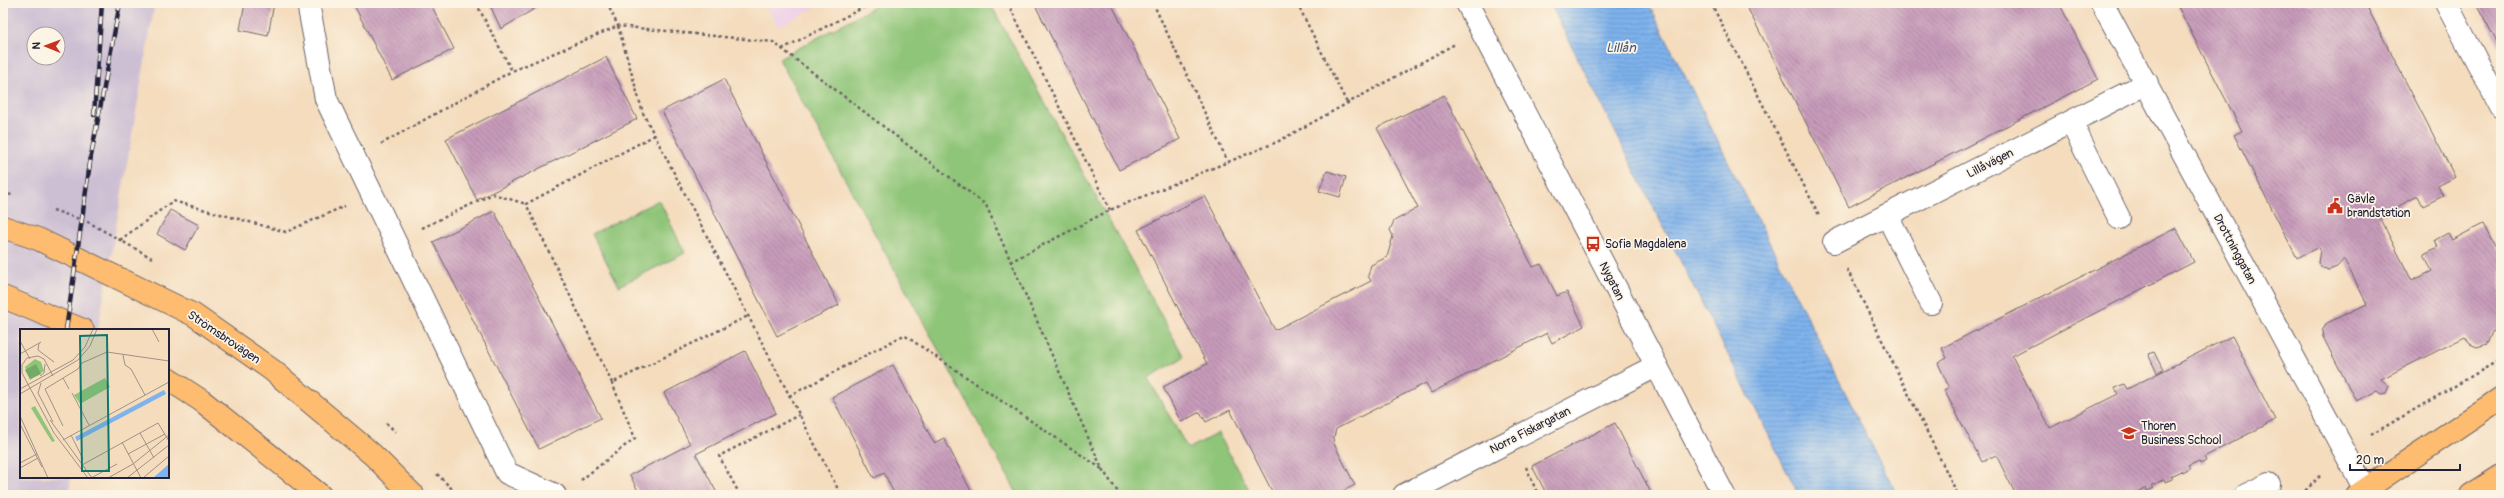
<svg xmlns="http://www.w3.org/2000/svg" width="2504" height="498" font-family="Pangolin,sans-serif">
  <defs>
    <pattern id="water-rules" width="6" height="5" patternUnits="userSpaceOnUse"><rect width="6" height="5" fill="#7fb3ed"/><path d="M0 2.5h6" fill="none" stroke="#6891c1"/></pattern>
    <pattern id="building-back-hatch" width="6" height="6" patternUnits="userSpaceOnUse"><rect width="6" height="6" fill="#c79bba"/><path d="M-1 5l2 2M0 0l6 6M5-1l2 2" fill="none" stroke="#a17e98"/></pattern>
  </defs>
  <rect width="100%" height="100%" fill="#fcf5e5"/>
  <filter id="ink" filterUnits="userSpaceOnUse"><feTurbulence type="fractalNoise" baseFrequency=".025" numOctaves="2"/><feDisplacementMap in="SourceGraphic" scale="8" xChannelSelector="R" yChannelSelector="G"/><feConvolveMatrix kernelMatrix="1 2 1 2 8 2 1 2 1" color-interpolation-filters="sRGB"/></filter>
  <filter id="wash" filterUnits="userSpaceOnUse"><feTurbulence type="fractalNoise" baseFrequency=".012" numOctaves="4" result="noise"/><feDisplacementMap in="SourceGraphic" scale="16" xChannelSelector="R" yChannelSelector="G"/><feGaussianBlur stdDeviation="0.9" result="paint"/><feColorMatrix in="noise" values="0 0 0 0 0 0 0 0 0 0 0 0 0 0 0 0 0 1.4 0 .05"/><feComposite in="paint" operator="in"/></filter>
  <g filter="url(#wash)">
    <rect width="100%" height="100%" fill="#f4dcbd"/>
    <!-- built -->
    <polygon fill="#eed0e7" points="765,3 824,3 778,27"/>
    <!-- industrial -->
    <path fill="#ccbed3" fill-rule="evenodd" d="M3,3H155L98,330H21V477H71L69,495H3ZM34,34H58V58H34Z"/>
    <!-- park -->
    <g fill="#8fc578" stroke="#58745a">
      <polygon points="881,3 990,3 1184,357 1148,378 1188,449 1218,433 1252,495 1018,495 779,59"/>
      <polygon points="659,200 685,253 619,286 592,234"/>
    </g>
    <!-- water -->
    <polygon fill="url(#water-rules)" stroke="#506a94" points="1550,3 1648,3 1897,495 1799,495"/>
    <g id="blocks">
      <!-- building -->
      <g fill="url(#building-back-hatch)">
        <polygon points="245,3 274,3 268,36 240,30"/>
        <polygon points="353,3 430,3 454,49 392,80"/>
        <polygon points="489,3 544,3 501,29"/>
        <polygon points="1034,3 1111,3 1180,139 1119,170"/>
        <polygon points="1745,3 2059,3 2098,79 1849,207"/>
        <polygon points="2176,3 2365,3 2455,177 2438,186 2443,196 2423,206 2418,196 2379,216 2412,281 2432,271 2424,254 2438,247 2435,240 2448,233 2452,240 2483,224 2501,259 2501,328 2492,332 2487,344 2477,347 2470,344 2465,337 2381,379 2389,386 2386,393 2381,394 2377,391 2356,401 2323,337 2322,331 2327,323 2367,304 2344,259 2337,267 2329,270 2323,268 2318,263 2320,250 2319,247 2297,258 2234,135 2242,131"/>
        <polygon points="2476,3 2501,3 2501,50"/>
        <polygon points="606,57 637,119 477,200 446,139"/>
        <polygon points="724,79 839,305 777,336 662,111"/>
        <polygon points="1444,95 1533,267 1541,264 1557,296 1567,292 1584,326 1552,343 1547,333 1431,393 1426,383 1336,429 1333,442 1355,485 1335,495 1269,495 1273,493 1230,410 1206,422 1200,412 1181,422 1163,387 1207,364 1138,230 1205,196 1275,330 1371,281 1368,276 1371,265 1387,257 1393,236 1390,230 1394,221 1418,208 1377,128"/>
        <polygon points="1327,171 1346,177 1340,197 1319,191"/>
        <polygon points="170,210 199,225 185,250 157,234"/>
        <polygon points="494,211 601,418 539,449 433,242"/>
        <polygon points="2176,228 2194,262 2012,356 2050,428 2118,394 2115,388 2124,384 2127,389 2232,336 2275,420 2204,457 2206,461 2200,464 2199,461 2188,466 2190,469 2183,473 2181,471 2170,476 2172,479 2165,482 2164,479 2152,486 2154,488 2147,491 2146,488 2134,495 2016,495 1996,455 1982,462 1944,390 1949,387 1938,363 1947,358 1942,348"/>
        <polygon points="745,351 776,413 696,454 718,495 640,495 630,475 690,444 664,393"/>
        <polygon points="2154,352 2163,370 2157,373 2148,354"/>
        <polygon points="893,365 934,443 944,438 973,495 895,495 884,473 874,478 832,397"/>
        <polygon points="1615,423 1652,495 1547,495 1532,466"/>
      </g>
    </g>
  </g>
  <g filter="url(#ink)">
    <use href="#blocks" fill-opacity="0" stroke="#6c6368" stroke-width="1"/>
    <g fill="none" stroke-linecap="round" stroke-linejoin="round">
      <defs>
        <g id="minor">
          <polyline points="308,3 326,99 507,473 555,495"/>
          <polyline points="1467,3 1724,495"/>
          <polyline points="2102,3 2368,495"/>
          <polyline points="2446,3 2501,107"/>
          <polyline points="2071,122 2119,218"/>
          <polyline points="1887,215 1931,303"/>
          <polyline points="1834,242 2147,83"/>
          <polyline points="1404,495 1656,366"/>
          <polyline points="2246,495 2269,484"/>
        </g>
        <g id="major">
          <polyline points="3,227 38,239 194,315 272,370 373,455 413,495"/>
          <polyline points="3,297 83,330"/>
          <polyline points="168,379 202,401 320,495"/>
          <polyline points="2357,495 2501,398"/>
          <polyline points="2471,495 2501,476"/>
        </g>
      </defs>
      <!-- minor casing -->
      <use href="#minor" stroke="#6c6368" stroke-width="24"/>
      <!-- major casing -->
      <use href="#major" stroke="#6c6368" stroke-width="24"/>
      <!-- path -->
      <g stroke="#6c6368" stroke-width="2.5" stroke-dasharray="3 3" stroke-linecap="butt">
        <polyline points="476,3 512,71 618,26 643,113 841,495"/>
        <polyline points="607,3 618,26 773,42 986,205 1102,469 1120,495"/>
        <polyline points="1008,3 1110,210"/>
        <polyline points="1153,3 1227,160"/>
        <polyline points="1297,3 1347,103"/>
        <polyline points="1711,3 1819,215"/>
        <polyline points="782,49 872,3"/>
        <polyline points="655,135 526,204 612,383 748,316"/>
        <polyline points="381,144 512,71"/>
        <polyline points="3,192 14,196"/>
        <polyline points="53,210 88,222 152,258"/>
        <polyline points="422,228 493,194 526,204"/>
        <polyline points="120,240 173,201 286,232 345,206"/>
        <polyline points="1010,262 1110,210 1277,142 1455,44"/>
        <polyline points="1847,269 1958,495"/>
        <polyline points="789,396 904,335 1102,469"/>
        <polyline points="386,423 396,432"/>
        <polyline points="2371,435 2501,359"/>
        <polyline points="1526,467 1538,495"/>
        <polyline points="437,474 458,495"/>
        <polyline points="581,480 635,438 612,383"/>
        <polyline points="740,495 719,456 799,415"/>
        <polyline points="2301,495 2322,474"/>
      </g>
      <!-- minor -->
      <use href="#minor" stroke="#fff" stroke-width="22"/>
      <!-- major -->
      <use href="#major" stroke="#fdbc70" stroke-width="22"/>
      <defs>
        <g id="rail">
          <polyline points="94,115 102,3"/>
          <polyline points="66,330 91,156 120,3"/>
        </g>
      </defs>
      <!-- rail casing -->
      <use href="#rail" stroke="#22223b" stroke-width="4.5"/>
      <!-- rail -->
      <use href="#rail" stroke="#fcf5e5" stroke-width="3" stroke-dasharray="9" stroke-linecap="butt"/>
    </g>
  </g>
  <!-- icons -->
  <defs>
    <symbol id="civic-bare" viewBox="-9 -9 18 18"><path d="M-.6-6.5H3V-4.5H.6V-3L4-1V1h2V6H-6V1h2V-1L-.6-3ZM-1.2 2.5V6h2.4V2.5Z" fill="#c8321e" stroke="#fcf5e5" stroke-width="2.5" paint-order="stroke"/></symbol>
    <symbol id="bus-bare" viewBox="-9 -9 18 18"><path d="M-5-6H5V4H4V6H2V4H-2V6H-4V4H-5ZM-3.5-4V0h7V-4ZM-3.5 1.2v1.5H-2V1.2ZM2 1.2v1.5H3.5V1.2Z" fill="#c8321e" stroke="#fcf5e5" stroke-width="2.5" paint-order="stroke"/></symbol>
    <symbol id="school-bare" viewBox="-9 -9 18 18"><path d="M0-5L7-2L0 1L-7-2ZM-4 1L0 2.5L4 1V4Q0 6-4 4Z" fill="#c8321e" stroke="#fcf5e5" stroke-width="2.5" paint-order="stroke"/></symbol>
  </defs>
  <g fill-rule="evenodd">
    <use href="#civic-bare" x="2324" y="195" width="22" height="22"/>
    <use href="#bus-bare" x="1582" y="233" width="22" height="22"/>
    <use href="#school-bare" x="2118" y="422" width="22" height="22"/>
  </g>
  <g text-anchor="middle" stroke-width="3.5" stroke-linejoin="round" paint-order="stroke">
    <!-- street labels -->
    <g font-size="12" fill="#22223b" stroke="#fcf5e5">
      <text transform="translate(1990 163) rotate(-27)" y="4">Lillåvägen</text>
      <text transform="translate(2235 249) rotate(62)" y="4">Drottninggatan</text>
      <text transform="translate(1612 281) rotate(63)" y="4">Nygatan</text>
      <text transform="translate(224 337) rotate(34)" y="4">Strömsbrovägen</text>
      <text transform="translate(1530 430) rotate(-27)" y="4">Norra Fiskargatan</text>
    </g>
    <!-- poi labels -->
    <g font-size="12" fill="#22223b" stroke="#fcf5e5" text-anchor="start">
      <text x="2347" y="203">Gävle<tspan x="2347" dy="14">brandstation</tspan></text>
      <text x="1605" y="248">Sofia Magdalena</text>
      <text x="2141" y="430">Thoren<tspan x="2141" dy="14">Business School</tspan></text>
    </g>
    <!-- water labels -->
    <g font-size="13" font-style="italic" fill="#435579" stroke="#fcf5e5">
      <text x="1621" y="52">Lillån</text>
    </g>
  </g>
  <!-- overview -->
  <g transform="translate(20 329)">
    <rect width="149" height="149" fill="#f4dcbd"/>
    <path d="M15,30L21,33L24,42L10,51L5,38Z" fill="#8fc578"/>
    <path d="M16,35L21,45L10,50L5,41Z" fill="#73aa68"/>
    <path d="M85,49L90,58L60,75L54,66ZM15,77L35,112L32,113L11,79Z" fill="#8fc578"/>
    <path d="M144,61L146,65L57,112L55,108ZM149,135V149H133Z" fill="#7fb3ed"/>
    <path fill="none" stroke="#a09289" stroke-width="1" d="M132,0L139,13M0,12L10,30M19,14L18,21L34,33M0,25L21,13M103,26L105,36L111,40L125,66M20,47L24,44L25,35M33,47L24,30L18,27L7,29L2,36V44L34,104L68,149M43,49L49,60M21,54L18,64L33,93M0,60L53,31L65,18L73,0M52,64L69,96M0,65L58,31L70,17L77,0M0,87L28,149M30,91L72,149M0,95L22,138M43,97L25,60L58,40L62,34L87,23L149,32M120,104L134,129M51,106L63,130M43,111L149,53M102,113L121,149M108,125L145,105M0,134L17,125M62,136L138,94L149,112M0,139L18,129M71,149L97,135M88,149L113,135L149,106M107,149L149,116M123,149L149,127"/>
    <path fill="#0f766e" fill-opacity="0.15" stroke="#0f766e" stroke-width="2" d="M87,6L89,142H62L60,7Z"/>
    <rect width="149" height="149" fill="none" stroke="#22223b" stroke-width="2"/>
  </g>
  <!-- margin -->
  <rect width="2504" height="498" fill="none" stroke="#fcf5e5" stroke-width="16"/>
  <!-- north arrow -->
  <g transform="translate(46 46) rotate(271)"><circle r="19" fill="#fcf5e5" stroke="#a5a1a1"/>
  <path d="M0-3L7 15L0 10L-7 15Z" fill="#c8321e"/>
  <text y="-6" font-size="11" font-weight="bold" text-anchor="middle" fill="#22223b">N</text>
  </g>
  <!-- scale -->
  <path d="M2350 464v6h110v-6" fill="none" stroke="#22223b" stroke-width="2"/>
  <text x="2356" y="464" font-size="12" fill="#22223b" stroke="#fcf5e5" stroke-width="3" paint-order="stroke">20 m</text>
</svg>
